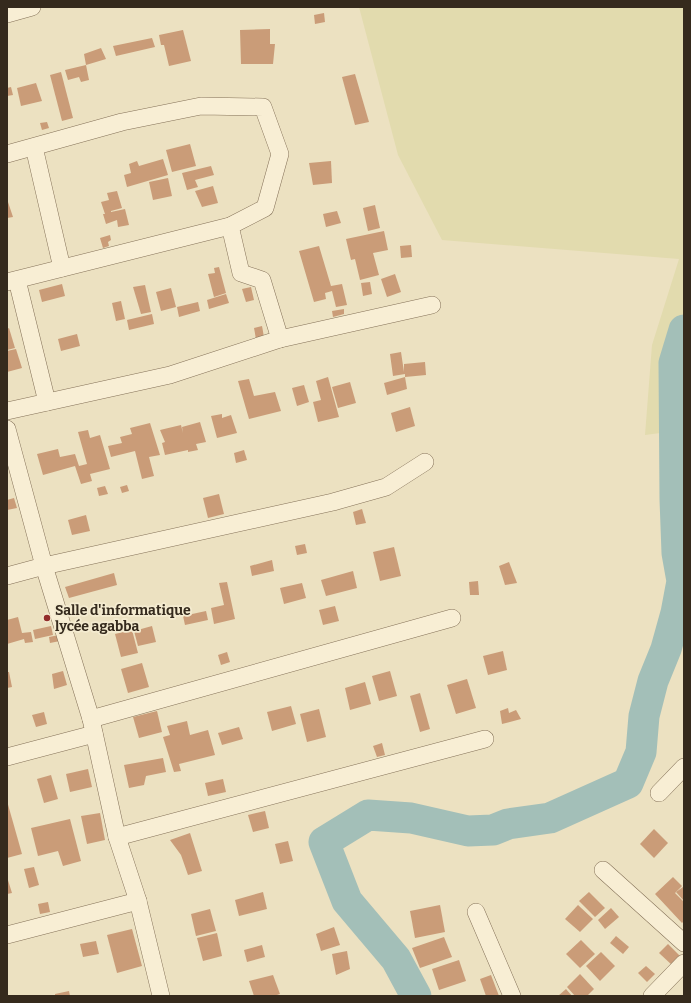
<svg xmlns="http://www.w3.org/2000/svg" width="691" height="1003" font-family="Bitter,serif">
  <rect width="100%" height="100%" fill="#ece1c1"/>
  <!-- farmland -->
  <polygon fill="#e2dbae" points="359,7 684,7 684,430 645,435 652,345 679,259 442,240 398,155"/>
  <g fill="none" stroke-linecap="round" stroke-linejoin="round">
    <!-- river -->
    <polyline stroke="#a3bfb8" stroke-width="31" points="416,996 396,959 347,901 324,842 368,815 411,818 468,831 493,830 508,824 550,818 628,783 641,752 644,716 653,681 666,649 676,613 682,581 677,553 675,499 674,363 684,330"/>
  </g>
  <!-- building -->
  <g fill="#ca9c78">
    <polygon points="324,13 325,22 315,24 314,15"/>
    <polygon points="270,29 270,44 275,44 273,64 241,64 240,30"/>
    <polygon points="183,30 191,61 169,66 164,45 161,45 159,35"/>
    <polygon points="152,38 155,47 116,56 113,46"/>
    <polygon points="101,48 106,59 86,65 89,80 81,82 79,77 68,80 65,70 86,65 84,54"/>
    <polygon points="61,72 73,118 62,121 50,75"/>
    <polygon points="355,74 369,122 355,125 342,77"/>
    <polygon points="36,83 42,101 21,106 17,88"/>
    <polygon points="11,87 13,95 7,96 7,88"/>
    <polygon points="47,122 49,128 42,130 40,123"/>
    <polygon points="190,144 196,166 172,172 166,150"/>
    <polygon points="163,159 168,175 127,187 124,175 131,173 129,164 137,161 139,166"/>
    <polygon points="331,161 332,183 313,185 309,163"/>
    <polygon points="211,166 214,175 195,180 198,187 187,190 182,173"/>
    <polygon points="168,178 172,196 153,200 149,182"/>
    <polygon points="213,186 218,203 202,207 195,191"/>
    <polygon points="117,191 122,208 111,211 111,212 125,209 129,225 118,227 117,220 106,224 103,214 105,214 101,202 109,200 107,193"/>
    <polygon points="7,199 13,217 7,218"/>
    <polygon points="375,205 380,228 368,231 363,208"/>
    <polygon points="337,211 341,223 326,227 323,214"/>
    <polygon points="384,231 388,250 373,253 379,275 360,280 355,259 351,260 346,239"/>
    <polygon points="110,235 111,240 108,242 109,246 103,248 100,238"/>
    <polygon points="411,245 412,257 401,258 400,246"/>
    <polygon points="319,246 331,286 342,284 347,305 336,307 332,291 325,293 326,299 314,302 299,251"/>
    <polygon points="219,267 226,293 214,297 208,274 215,273 214,268"/>
    <polygon points="395,274 401,292 387,297 381,279"/>
    <polygon points="370,282 372,294 363,296 361,283"/>
    <polygon points="62,284 65,296 42,302 39,290"/>
    <polygon points="145,285 151,312 141,314 133,287"/>
    <polygon points="251,287 254,300 246,302 242,289"/>
    <polygon points="171,288 176,307 161,311 156,292"/>
    <polygon points="226,294 229,303 209,309 207,300"/>
    <polygon points="121,301 125,319 116,321 112,303"/>
    <polygon points="198,302 200,311 179,317 177,307"/>
    <polygon points="344,309 344,314 333,317 332,311"/>
    <polygon points="152,314 154,324 129,330 127,320"/>
    <polygon points="262,326 264,337 256,339 254,328"/>
    <polygon points="9,328 15,348 7,350 7,329"/>
    <polygon points="77,334 80,346 61,351 58,339"/>
    <polygon points="16,349 22,368 7,372 7,351"/>
    <polygon points="401,352 404,372 404,364 425,362 426,375 405,377 405,374 393,376 390,354"/>
    <polygon points="328,377 339,417 318,422 313,402 321,400 316,381"/>
    <polygon points="405,377 407,389 387,395 384,383"/>
    <polygon points="249,379 254,396 275,392 281,411 249,419 238,381"/>
    <polygon points="350,382 356,403 338,408 332,387"/>
    <polygon points="304,385 309,402 297,406 292,388"/>
    <polygon points="410,407 415,426 396,432 391,413"/>
    <polygon points="222,414 222,418 231,415 237,433 217,438 211,416"/>
    <polygon points="200,422 206,442 196,444 198,450 188,452 188,450 165,455 162,443 165,442 160,430 181,425 183,433 182,427"/>
    <polygon points="150,423 160,455 149,457 154,476 142,479 135,451 111,457 108,446 122,443 120,437 132,434 130,428"/>
    <polygon points="88,430 90,438 100,435 110,469 90,474 92,481 81,484 75,466 43,475 37,454 58,449 60,457 75,454 79,466 87,464 78,432"/>
    <polygon points="244,450 247,460 236,463 234,453"/>
    <polygon points="127,485 129,491 122,493 120,487"/>
    <polygon points="105,486 108,494 99,496 97,488"/>
    <polygon points="219,494 224,514 208,518 203,498"/>
    <polygon points="14,498 17,508 7,510 7,500"/>
    <polygon points="362,509 366,523 356,525 353,512"/>
    <polygon points="86,515 90,531 72,535 68,520"/>
    <polygon points="305,544 307,553 297,555 295,546"/>
    <polygon points="394,547 401,576 380,581 373,552"/>
    <polygon points="272,560 274,571 252,576 250,566"/>
    <polygon points="509,562 517,583 505,585 499,566"/>
    <polygon points="353,571 357,588 326,596 321,580"/>
    <polygon points="114,573 117,585 69,598 65,587"/>
    <polygon points="478,581 479,595 470,595 469,582"/>
    <polygon points="227,582 235,619 214,624 211,608 224,605 219,583"/>
    <polygon points="302,583 306,598 284,604 280,588"/>
    <polygon points="335,606 339,621 323,625 319,610"/>
    <polygon points="206,611 208,620 185,625 183,616"/>
    <polygon points="18,617 22,633 31,632 33,642 25,643 24,639 7,644 7,620"/>
    <polygon points="51,626 53,635 35,639 33,630"/>
    <polygon points="152,626 156,642 138,646 134,631"/>
    <polygon points="132,630 138,653 121,657 115,634"/>
    <polygon points="59,635 60,641 50,643 49,637"/>
    <polygon points="503,651 507,670 488,675 483,656"/>
    <polygon points="227,652 230,662 221,665 218,655"/>
    <polygon points="142,663 149,687 128,693 121,669"/>
    <polygon points="63,671 67,685 54,689 52,674"/>
    <polygon points="390,671 397,696 379,701 372,676"/>
    <polygon points="7,672 9,672 12,687 7,688"/>
    <polygon points="467,679 476,708 456,714 447,685"/>
    <polygon points="365,682 371,704 350,710 345,688"/>
    <polygon points="420,693 430,729 420,732 410,696"/>
    <polygon points="291,706 296,724 272,731 267,712"/>
    <polygon points="508,708 509,713 516,710 521,719 502,724 500,711"/>
    <polygon points="319,709 326,737 307,742 300,714"/>
    <polygon points="157,711 162,732 139,738 133,717"/>
    <polygon points="44,712 47,724 36,727 32,715"/>
    <polygon points="187,721 190,735 208,730 215,755 179,764 181,771 174,772 163,737 170,735 167,726"/>
    <polygon points="239,727 243,739 222,745 218,733"/>
    <polygon points="382,743 385,755 377,757 373,746"/>
    <polygon points="163,758 166,772 146,776 144,785 129,788 124,765"/>
    <polygon points="88,769 92,787 70,792 66,774"/>
    <polygon points="51,775 58,799 44,803 37,779"/>
    <polygon points="223,779 226,792 208,796 205,783"/>
    <polygon points="7,801 22,854 7,858"/>
    <polygon points="265,811 269,828 253,832 248,815"/>
    <polygon points="100,813 105,840 87,844 81,816"/>
    <polygon points="70,819 81,861 63,866 58,851 38,856 31,828"/>
    <polygon points="654,829 668,843 654,858 640,844"/>
    <polygon points="190,833 202,871 188,875 181,855 170,840"/>
    <polygon points="288,841 293,861 280,864 275,844"/>
    <polygon points="34,867 39,885 29,888 24,869"/>
    <polygon points="7,877 12,893 7,894"/>
    <polygon points="673,877 682,886 675,893 684,902 684,921 682,923 655,894"/>
    <polygon points="683,887 684,888 684,901 676,892"/>
    <polygon points="263,892 267,909 239,916 235,900"/>
    <polygon points="589,892 605,908 595,917 579,901"/>
    <polygon points="48,902 50,912 40,914 38,904"/>
    <polygon points="440,905 445,932 415,938 410,911"/>
    <polygon points="578,905 593,919 580,932 565,919"/>
    <polygon points="611,908 619,917 605,929 598,920"/>
    <polygon points="210,909 216,931 196,936 191,914"/>
    <polygon points="334,927 340,945 321,951 316,934"/>
    <polygon points="132,929 142,966 117,973 107,935"/>
    <polygon points="217,933 222,956 203,961 197,938"/>
    <polygon points="616,936 629,947 623,954 610,943"/>
    <polygon points="444,937 452,957 420,968 412,948"/>
    <polygon points="581,940 595,954 580,968 566,954"/>
    <polygon points="96,941 99,954 83,957 80,944"/>
    <polygon points="668,944 681,957 673,966 659,953"/>
    <polygon points="262,945 265,957 247,962 244,950"/>
    <polygon points="347,951 350,969 336,975 332,954"/>
    <polygon points="601,952 615,966 600,981 586,966"/>
    <polygon points="459,960 466,981 439,990 432,969"/>
    <polygon points="646,966 655,974 647,982 638,973"/>
    <polygon points="580,974 594,989 587,996 575,996 567,987"/>
    <polygon points="273,975 280,994 274,996 254,996 249,981"/>
    <polygon points="491,975 499,996 486,996 480,979"/>
    <polygon points="566,989 572,996 558,996"/>
    <polygon points="69,991 70,996 55,996 55,994"/>
  </g>
  <g fill="none" stroke-linecap="round" stroke-linejoin="round">
    <defs>
      <g id="minor">
        <polyline points="7,14 32,7"/>
        <polyline points="34,147 62,268"/>
        <polyline points="7,154 122,122 201,106 263,107 280,154 265,208 230,226 7,282"/>
        <polyline points="17,280 47,402"/>
        <polyline points="280,339 432,305"/>
        <polyline points="7,411 170,375 280,339 262,280 241,273 230,226"/>
        <polyline points="7,429 44,566 91,719 117,837 138,901 161,996"/>
        <polyline points="7,576 44,566 333,502 386,487 425,462"/>
        <polyline points="91,719 452,618"/>
        <polyline points="7,757 94,734"/>
        <polyline points="659,793 684,767"/>
        <polyline points="117,837 485,739"/>
        <polyline points="603,870 684,943"/>
        <polyline points="476,912 512,996"/>
        <polyline points="7,935 138,901"/>
        <polyline points="652,996 684,963"/>
      </g>
    </defs>
    <!-- minor casing -->
    <use href="#minor" stroke="#857259" stroke-width="18"/>
    <!-- minor -->
    <use href="#minor" stroke="#f8eed4" stroke-width="17"/>
  </g>
  <!-- markers -->
  <circle fill="#922d2b" stroke="#f4ebd0" stroke-width="1.5" cx="47" cy="618" r="4"/>
  <g text-anchor="middle" stroke-width="3.5" stroke-linejoin="round" paint-order="stroke">
    <!-- poi labels -->
    <g font-size="14" font-weight="bold" fill="#352a1d" stroke="#f4ebd0" text-anchor="start">
      <text x="55" y="615">Salle d'informatique<tspan x="55" dy="16">lycée agabba</tspan></text>
    </g>
  </g>
  <!-- border -->
  <rect width="691" height="1003" fill="none" stroke="#352a1d" stroke-width="16"/>
</svg>
